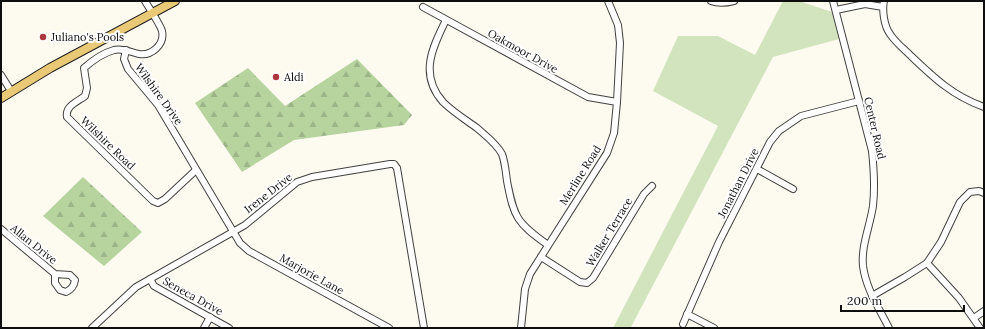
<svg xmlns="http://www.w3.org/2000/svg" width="985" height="329" font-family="Lora,serif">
  <defs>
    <pattern id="forest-firs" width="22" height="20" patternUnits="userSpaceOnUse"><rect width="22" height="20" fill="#b7d39e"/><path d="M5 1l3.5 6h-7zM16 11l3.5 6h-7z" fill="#9cb487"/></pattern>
  </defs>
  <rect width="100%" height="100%" fill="#fdfaf0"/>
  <!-- forest -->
  <g fill="url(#forest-firs)">
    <polygon points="357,59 412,115 404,125 294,140 242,172 195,103 248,68 285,106"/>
    <polygon points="83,177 142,232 104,266 43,216"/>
  </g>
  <!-- park -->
  <polygon fill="#d2e4bd" points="783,1 799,1 832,12 839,39 773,57 631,327 632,328 613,328 718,126 653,91 678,36 718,36 755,55"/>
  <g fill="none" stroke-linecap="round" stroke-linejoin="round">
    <defs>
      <g id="minor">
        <path d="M145,1C149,8 160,24 162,31C165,45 151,56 139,54C130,52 123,48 114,50C103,53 93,60 84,68L87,88L85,96C77,102 65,106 67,117L153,201L158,203L165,199L196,170"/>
        <path d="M711,1C719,4 726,3 734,1"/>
        <path d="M833,1L872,151C874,170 875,188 873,206C870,226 861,246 863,266C866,289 879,308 889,328"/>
        <path d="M884,1C882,10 884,26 890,34C895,42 904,49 911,56C934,78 953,96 984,107"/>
        <polyline points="423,7 588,97 617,102"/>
        <polyline points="836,10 865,4 883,7"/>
        <path d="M446,20C432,48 419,75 443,102C453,112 466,120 477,128C486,136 496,143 502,154C505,162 506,173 507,181C514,218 517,223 548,245"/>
        <polyline points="126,50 124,59 128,69 158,105 240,243 249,251 389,328"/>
        <polyline points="1,75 11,91"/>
        <polyline points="757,169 793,189"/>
        <path d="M1,229L55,274L70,275L75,280C74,286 72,289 66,292L60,290L55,283V274"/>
        <polyline points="541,257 580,282 587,283 593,278 644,194 652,186"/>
        <polyline points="927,263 959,298 980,328"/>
        <polyline points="150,279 154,286 229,328"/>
        <polyline points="872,296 905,277 927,263 941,242 960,202 970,192 979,191 984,193"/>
        <polyline points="687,314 714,328"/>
        <polyline points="974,318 984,311"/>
        <polyline points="683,324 719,242 770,142 779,131 801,116 859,101"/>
        <polyline points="92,328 136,287 245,225 297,182 312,177 390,164 394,164 397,168 424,328"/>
        <polyline points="204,328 210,317"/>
        <polyline points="521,328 525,289 530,274 607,153 614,133 617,102 620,43 618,25 608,1"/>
      </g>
      <polyline id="major" points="1,98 50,68 175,1"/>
    </defs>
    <!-- minor casing -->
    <use href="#minor" stroke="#414141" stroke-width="8"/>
    <!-- major casing -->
    <use href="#major" stroke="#1f1f1f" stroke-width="10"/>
    <!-- minor -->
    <use href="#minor" stroke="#fff" stroke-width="6"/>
    <!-- major -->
    <use href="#major" stroke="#e9c975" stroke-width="8"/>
  </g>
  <!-- markers -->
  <g fill="#ae363f" stroke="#fff" stroke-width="1.5">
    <circle cx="43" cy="37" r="4"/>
    <circle cx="276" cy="77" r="4"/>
  </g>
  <g text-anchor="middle" stroke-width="4" stroke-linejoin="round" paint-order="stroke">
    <!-- poi labels -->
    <g font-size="11" fill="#0e0e0e" stroke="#fff" text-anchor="start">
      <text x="51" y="41">Juliano's Pools</text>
      <text x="284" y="81">Aldi</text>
    </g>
    <!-- street labels -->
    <g font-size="11" fill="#0e0e0e" stroke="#fff">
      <text transform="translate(523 51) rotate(29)" y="4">Oakmoor Drive</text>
      <text transform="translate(159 94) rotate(54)" y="4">Wilshire Drive</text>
      <text transform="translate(875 128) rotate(77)" y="4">Center Road</text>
      <text transform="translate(108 143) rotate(44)" y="4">Wilshire Road</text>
      <text transform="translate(580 175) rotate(-58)" y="4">Merline Road</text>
      <text transform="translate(738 183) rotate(-63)" y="4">Jonathan Drive</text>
      <text transform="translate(268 193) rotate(-38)" y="4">Irene Drive</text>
      <text transform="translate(609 232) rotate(-59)" y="4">Walker Terrace</text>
      <text transform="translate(34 244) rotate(39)" y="4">Allan Drive</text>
      <text transform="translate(312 274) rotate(29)" y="4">Marjorie Lane</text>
      <text transform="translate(193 296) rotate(29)" y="4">Seneca Drive</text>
    </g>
  </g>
  <!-- border -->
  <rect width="985" height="329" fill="none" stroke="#0e0e0e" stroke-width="4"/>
  <!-- scale -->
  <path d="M841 305v6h123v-6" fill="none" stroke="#0e0e0e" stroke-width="2"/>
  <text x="847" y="305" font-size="12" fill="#0e0e0e" stroke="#ffffff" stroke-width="3" paint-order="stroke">200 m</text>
</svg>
